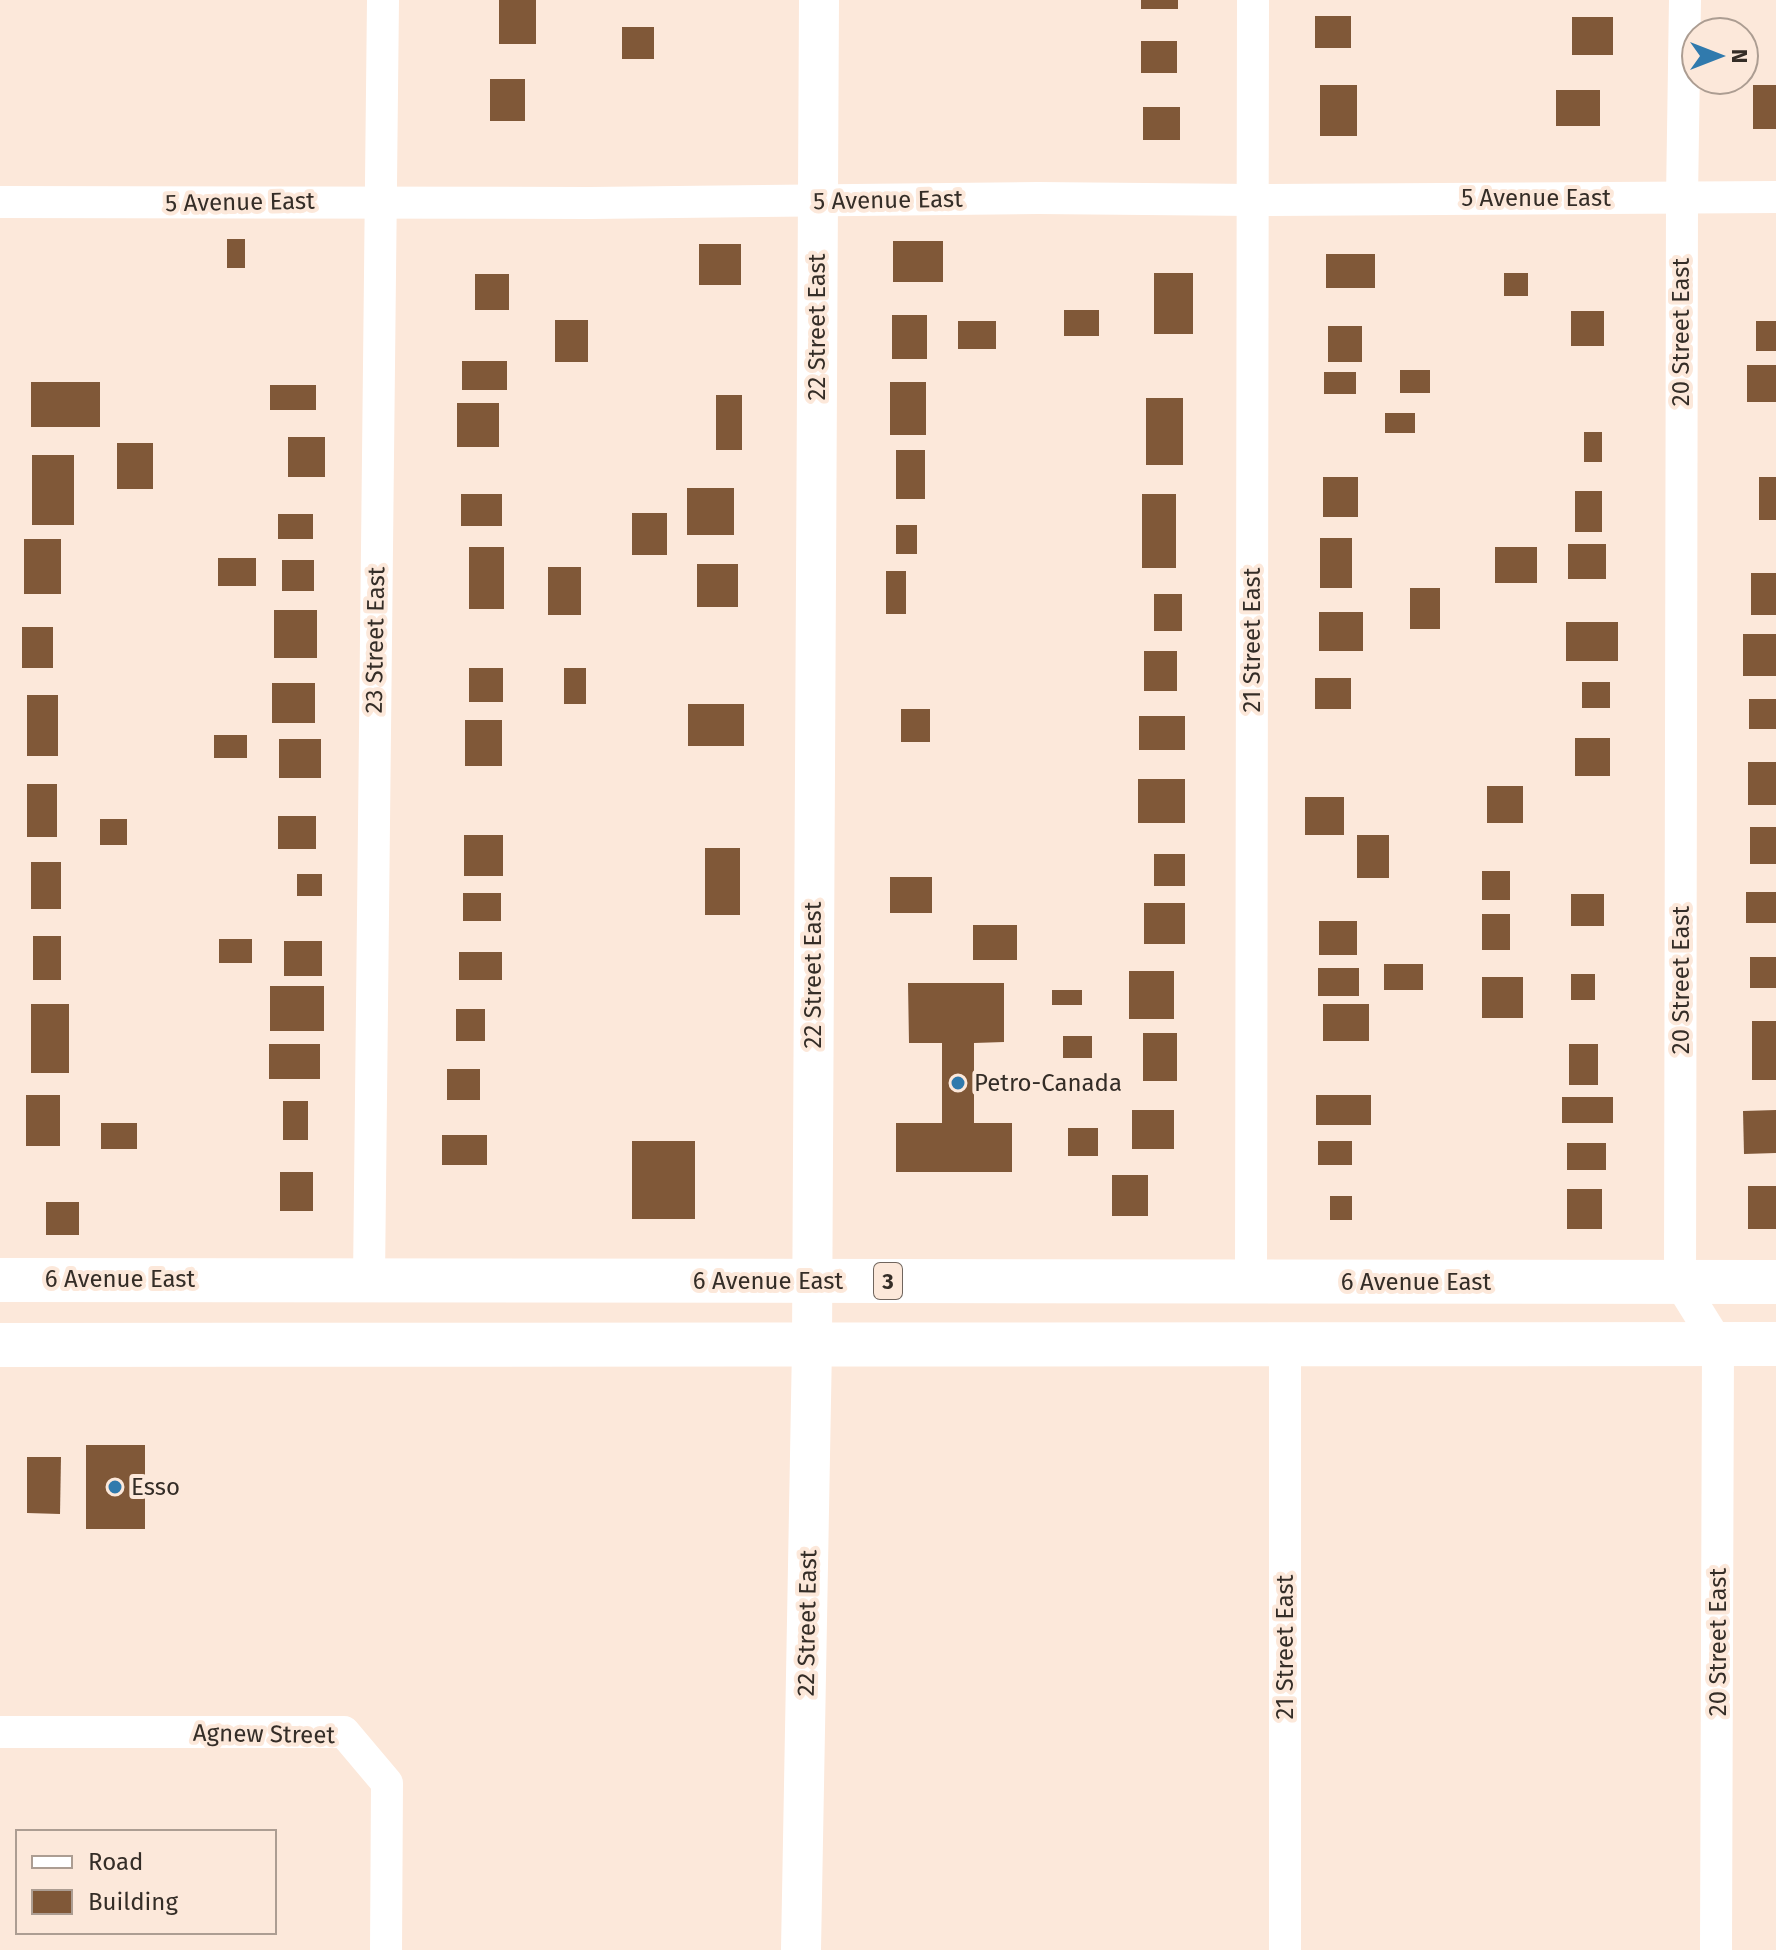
<svg xmlns="http://www.w3.org/2000/svg" width="1776" height="1950" font-family="'Fira Sans',sans-serif">
  <rect width="100%" height="100%" fill="#fce8da"/>
  <!-- building -->
  <g fill="#805838">
    <rect x="499" y="0" width="37" height="44"/>
    <rect x="1141" y="0" width="37" height="9"/>
    <rect x="1315" y="16" width="36" height="32"/>
    <rect x="1572" y="17" width="41" height="38"/>
    <rect x="622" y="27" width="32" height="32"/>
    <rect x="1141" y="41" width="36" height="32"/>
    <rect x="490" y="79" width="35" height="42"/>
    <rect x="1320" y="85" width="37" height="51"/>
    <rect x="1753" y="85" width="23" height="44"/>
    <rect x="1556" y="90" width="44" height="36"/>
    <rect x="1143" y="107" width="37" height="33"/>
    <rect x="227" y="239" width="18" height="29"/>
    <rect x="893" y="241" width="50" height="41"/>
    <rect x="699" y="244" width="42" height="41"/>
    <rect x="1326" y="254" width="49" height="34"/>
    <rect x="1154" y="273" width="39" height="61"/>
    <rect x="1504" y="273" width="24" height="23"/>
    <rect x="475" y="274" width="34" height="36"/>
    <rect x="1064" y="310" width="35" height="26"/>
    <rect x="1571" y="311" width="33" height="35"/>
    <rect x="892" y="315" width="35" height="44"/>
    <rect x="555" y="320" width="33" height="42"/>
    <rect x="958" y="321" width="38" height="28"/>
    <rect x="1756" y="321" width="20" height="30"/>
    <rect x="1328" y="326" width="34" height="36"/>
    <rect x="462" y="361" width="45" height="29"/>
    <rect x="1747" y="365" width="29" height="37"/>
    <rect x="1400" y="370" width="30" height="23"/>
    <rect x="1324" y="372" width="32" height="22"/>
    <rect x="31" y="382" width="69" height="45"/>
    <rect x="890" y="382" width="36" height="53"/>
    <rect x="270" y="385" width="46" height="25"/>
    <rect x="716" y="395" width="26" height="55"/>
    <rect x="1146" y="398" width="37" height="67"/>
    <rect x="457" y="403" width="42" height="44"/>
    <rect x="1385" y="413" width="30" height="20"/>
    <rect x="1584" y="432" width="18" height="30"/>
    <rect x="288" y="437" width="37" height="40"/>
    <rect x="117" y="443" width="36" height="46"/>
    <rect x="896" y="450" width="29" height="49"/>
    <rect x="32" y="455" width="42" height="70"/>
    <rect x="1323" y="477" width="35" height="40"/>
    <rect x="1759" y="477" width="17" height="43"/>
    <rect x="687" y="488" width="47" height="47"/>
    <rect x="1575" y="491" width="27" height="41"/>
    <rect x="461" y="494" width="41" height="32"/>
    <rect x="1142" y="494" width="34" height="74"/>
    <rect x="632" y="513" width="35" height="42"/>
    <rect x="278" y="514" width="35" height="25"/>
    <rect x="896" y="525" width="21" height="29"/>
    <rect x="1320" y="538" width="32" height="50"/>
    <rect x="24" y="539" width="37" height="55"/>
    <rect x="1568" y="544" width="38" height="35"/>
    <rect x="469" y="547" width="35" height="62"/>
    <rect x="1495" y="547" width="42" height="36"/>
    <rect x="218" y="558" width="38" height="28"/>
    <rect x="282" y="560" width="32" height="31"/>
    <rect x="697" y="564" width="41" height="43"/>
    <rect x="548" y="567" width="33" height="48"/>
    <rect x="886" y="571" width="20" height="43"/>
    <rect x="1751" y="573" width="25" height="42"/>
    <rect x="1410" y="588" width="30" height="41"/>
    <rect x="1154" y="594" width="28" height="37"/>
    <rect x="274" y="610" width="43" height="48"/>
    <rect x="1319" y="612" width="44" height="39"/>
    <rect x="1566" y="622" width="52" height="39"/>
    <rect x="22" y="627" width="31" height="41"/>
    <rect x="1743" y="634" width="33" height="42"/>
    <rect x="1144" y="651" width="33" height="40"/>
    <rect x="469" y="668" width="34" height="34"/>
    <rect x="564" y="668" width="22" height="36"/>
    <rect x="1315" y="678" width="36" height="31"/>
    <rect x="1582" y="682" width="28" height="26"/>
    <rect x="272" y="683" width="43" height="40"/>
    <rect x="27" y="695" width="31" height="61"/>
    <rect x="1749" y="699" width="27" height="30"/>
    <rect x="688" y="704" width="56" height="42"/>
    <rect x="901" y="709" width="29" height="33"/>
    <rect x="1139" y="716" width="46" height="34"/>
    <rect x="465" y="720" width="37" height="46"/>
    <rect x="214" y="735" width="33" height="23"/>
    <rect x="1575" y="738" width="35" height="38"/>
    <rect x="279" y="739" width="42" height="39"/>
    <rect x="1748" y="762" width="28" height="43"/>
    <rect x="1138" y="779" width="47" height="44"/>
    <rect x="27" y="784" width="30" height="53"/>
    <rect x="1487" y="786" width="36" height="37"/>
    <rect x="1305" y="797" width="39" height="38"/>
    <rect x="278" y="816" width="38" height="33"/>
    <rect x="100" y="819" width="27" height="26"/>
    <rect x="1750" y="827" width="26" height="37"/>
    <rect x="464" y="835" width="39" height="41"/>
    <rect x="1357" y="835" width="32" height="43"/>
    <rect x="705" y="848" width="35" height="67"/>
    <rect x="1154" y="854" width="31" height="32"/>
    <rect x="31" y="862" width="30" height="47"/>
    <rect x="1482" y="871" width="28" height="29"/>
    <rect x="297" y="874" width="25" height="22"/>
    <rect x="890" y="877" width="42" height="36"/>
    <rect x="1746" y="892" width="30" height="31"/>
    <rect x="463" y="893" width="38" height="28"/>
    <rect x="1571" y="894" width="33" height="32"/>
    <rect x="1144" y="903" width="41" height="41"/>
    <rect x="1482" y="914" width="28" height="36"/>
    <rect x="1319" y="921" width="38" height="34"/>
    <rect x="973" y="925" width="44" height="35"/>
    <rect x="33" y="936" width="28" height="44"/>
    <rect x="219" y="939" width="33" height="24"/>
    <rect x="284" y="941" width="38" height="35"/>
    <rect x="459" y="952" width="43" height="28"/>
    <rect x="1750" y="957" width="26" height="31"/>
    <rect x="1384" y="964" width="39" height="26"/>
    <rect x="1318" y="968" width="41" height="28"/>
    <rect x="1129" y="971" width="45" height="48"/>
    <rect x="1571" y="974" width="24" height="26"/>
    <rect x="1482" y="977" width="41" height="41"/>
    <polygon points="908,983 1004,983 1004,1042 974,1043 974,1123 1012,1123 1012,1172 896,1172 896,1123 942,1123 942,1043 909,1043"/>
    <rect x="270" y="986" width="54" height="45"/>
    <rect x="1052" y="990" width="30" height="15"/>
    <rect x="31" y="1004" width="38" height="69"/>
    <rect x="1323" y="1004" width="46" height="37"/>
    <rect x="456" y="1009" width="29" height="32"/>
    <rect x="1752" y="1021" width="24" height="59"/>
    <rect x="1143" y="1033" width="34" height="48"/>
    <rect x="1063" y="1036" width="29" height="22"/>
    <rect x="269" y="1044" width="51" height="35"/>
    <rect x="1569" y="1044" width="29" height="41"/>
    <rect x="447" y="1069" width="33" height="31"/>
    <rect x="26" y="1095" width="34" height="51"/>
    <rect x="1316" y="1095" width="55" height="30"/>
    <rect x="1562" y="1097" width="51" height="26"/>
    <rect x="283" y="1101" width="25" height="39"/>
    <rect x="1132" y="1110" width="42" height="39"/>
    <polygon points="1776,1110 1776,1153 1744,1154 1743,1111"/>
    <rect x="101" y="1123" width="36" height="26"/>
    <rect x="1068" y="1128" width="30" height="28"/>
    <rect x="442" y="1135" width="45" height="30"/>
    <rect x="632" y="1141" width="63" height="78"/>
    <rect x="1318" y="1141" width="34" height="24"/>
    <rect x="1567" y="1143" width="39" height="27"/>
    <rect x="280" y="1172" width="33" height="39"/>
    <rect x="1112" y="1175" width="36" height="41"/>
    <rect x="1748" y="1186" width="28" height="43"/>
    <rect x="1567" y="1189" width="35" height="40"/>
    <rect x="1330" y="1196" width="22" height="24"/>
    <rect x="46" y="1202" width="33" height="33"/>
    <rect x="86" y="1445" width="59" height="84"/>
    <polygon points="27,1457 61,1457 60,1514 27,1513"/>
  </g>
  <g fill="none" stroke-linecap="round" stroke-linejoin="round">
    <!-- minor -->
    <g stroke="#fff" stroke-width="32">
      <polyline points="1685,0 1682,198 1680,1283 1718,1344 1716,1950"/>
      <polyline points="0,202 590,203 1038,198 1252,200 1776,197"/>
      <polyline points="369,1280 383,0"/>
      <polyline points="1251,1280 1253,0"/>
      <polyline points="0,1732 344,1732 387,1783 386,1950"/>
      <polyline points="1285,1950 1285,1343"/>
    </g>
    <!-- tertiary -->
    <polyline stroke="#fff" stroke-width="40" points="801,1950 812,1346 819,0"/>
    <!-- primary -->
    <g stroke="#fff" stroke-width="44">
      <polyline points="0,1280 1776,1282"/>
      <polyline points="0,1345 1776,1344"/>
    </g>
  </g>
  <!-- markers -->
  <g fill="#307aad" stroke="#fce8da" stroke-width="3">
    <circle cx="958" cy="1083" r="8"/>
    <circle cx="115" cy="1487" r="8"/>
  </g>
  <g text-anchor="middle" stroke-width="8" stroke-linejoin="round" paint-order="stroke">
    <!-- shield labels -->
    <rect fill="#fce8da" stroke="#70655d" stroke-width="2" x="874" y="1263" width="28" height="36" rx="6"/>
    <g font-size="22" font-weight="bold" fill="#342d27">
      <text x="888" y="1289">3</text>
    </g>
    <!-- street labels -->
    <g font-size="24" fill="#342d27" stroke="#fce8da">
      <text x="1536" y="206">5 Avenue East</text>
      <text transform="translate(888 200) rotate(-1)" y="8">5 Avenue East</text>
      <text transform="translate(240 202) rotate(-1)" y="8">5 Avenue East</text>
      <text transform="translate(817 327) rotate(-90)" y="8">22 Street East</text>
      <text transform="translate(1681 332) rotate(-90)" y="8">20 Street East</text>
      <text transform="translate(375 640) rotate(-89)" y="8">23 Street East</text>
      <text transform="translate(1252 640) rotate(-90)" y="8">21 Street East</text>
      <text transform="translate(813 975) rotate(-90)" y="8">22 Street East</text>
      <text transform="translate(1681 980) rotate(-90)" y="8">20 Street East</text>
      <text x="120" y="1287">6 Avenue East</text>
      <text x="768" y="1289">6 Avenue East</text>
      <text x="1416" y="1290">6 Avenue East</text>
      <text transform="translate(807 1623) rotate(-89)" y="8">22 Street East</text>
      <text transform="translate(1718 1642) rotate(-90)" y="8">20 Street East</text>
      <text transform="translate(1285 1647) rotate(-90)" y="8">21 Street East</text>
      <text transform="translate(264 1734) rotate(1)" y="8">Agnew Street</text>
    </g>
    <!-- poi labels -->
    <g font-size="24" fill="#342d27" stroke="#fce8da" text-anchor="start">
      <text x="974" y="1091">Petro-Canada</text>
      <text x="131" y="1495">Esso</text>
    </g>
  </g>
  <!-- legend -->
  <rect x="16" y="1830" width="260" height="104" fill="#fce8da" stroke="#ac9d92" stroke-width="2"/>
  <rect x="32" y="1856" width="40" height="12" fill="#ffffff" stroke="#ac9d92" stroke-width="2"/>
  <text x="88" y="1870" font-size="24" fill="#342d27">Road</text>
  <rect x="32" y="1890" width="40" height="24" fill="#805838" stroke="#ac9d92" stroke-width="2"/>
  <text x="88" y="1910" font-size="24" fill="#342d27">Building</text>
  <!-- north arrow -->
  <g transform="translate(1720 56) rotate(90)"><circle r="38" fill="#fce8da" stroke="#ac9d92" stroke-width="2"/>
  <path d="M0-6L14 30L0 20L-14 30Z" fill="#307aad"/>
  <text y="-12" font-size="22" font-weight="bold" text-anchor="middle" fill="#342d27">N</text>
  </g>
</svg>
